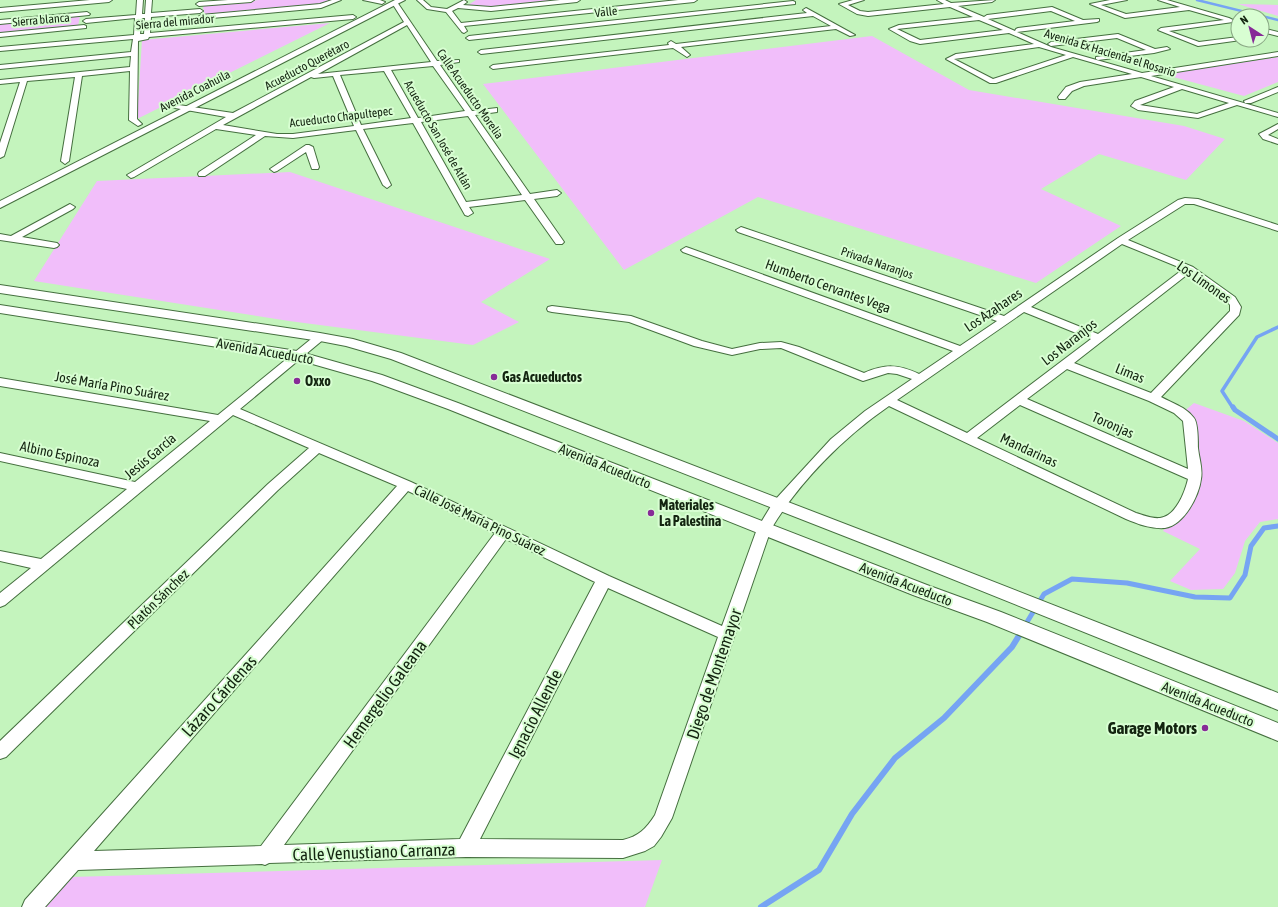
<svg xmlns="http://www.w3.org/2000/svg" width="1278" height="907" font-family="'Asap Condensed',sans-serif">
  <rect width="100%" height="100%" fill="#c4f4bd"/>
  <!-- green -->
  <g fill="#f1befa">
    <polygon points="259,0 331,0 322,4 204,15 203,5"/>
    <polygon points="476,0 571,0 491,8 468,5"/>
    <polygon points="1238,4 1278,5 1278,16"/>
    <polygon points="80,16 78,26 0,33 0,23"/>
    <polygon points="330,23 137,119 142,40"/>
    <polygon points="872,36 969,90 1184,126 1225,139 1186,180 1099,154 1041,189 1121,226 1036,283 758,197 624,270 483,84"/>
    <polygon points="1278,57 1278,82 1244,96 1162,74"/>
    <polygon points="290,172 550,259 481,302 519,322 473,345 289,321 34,281 97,181"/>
    <polygon points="1194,403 1244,421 1278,443 1278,519 1260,522 1245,541 1235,573 1223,589 1191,590 1170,581 1200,549 1163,531 1186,503 1195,477 1182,413"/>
    <polygon points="662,860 645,907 45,907 71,877"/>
  </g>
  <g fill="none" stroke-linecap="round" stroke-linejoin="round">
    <!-- stream-far3 -->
    <polyline stroke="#76a4f3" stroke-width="2.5" points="1197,0 1278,20"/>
    <!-- stream-far2 -->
    <polyline stroke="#76a4f3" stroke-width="3.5" points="1233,408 1222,391 1257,337 1278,327"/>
    <!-- stream-far1 -->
    <g stroke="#76a4f3" stroke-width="5">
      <polyline points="1233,407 1235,410 1278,439"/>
      <polyline points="1024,627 1044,594 1072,579 1127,583 1195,597 1230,598 1245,575 1251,546 1264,528 1278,526"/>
    </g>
    <!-- stream -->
    <polyline stroke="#76a4f3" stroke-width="6" points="761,907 819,870 852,814 895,758 944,718 1012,647 1025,626"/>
    <defs>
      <g id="minor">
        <polygon points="90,0 112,0 109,2 0,12 0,8"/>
        <path d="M137,0H143L142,14H145L146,0H152L151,13L200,9L203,11L200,13L151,17L150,33L353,15L356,17L353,19L149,37L148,39L138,41L137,119L142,124L138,126L129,120L130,71L82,76L69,161L65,164L61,161L75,77L27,81L4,156L0,158V143L20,82L0,84V80L130,67L131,56L0,69V65L131,52L133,39L0,51V47L134,35L135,18L86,23L83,21L86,19L136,15ZM142,18H145L144,34H140Z"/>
        <polygon points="228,0 254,0 251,2 199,6 196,4 199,2"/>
        <polygon points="332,0 341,0 321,8 201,19 198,17 201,15 320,4"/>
        <polygon points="363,0 380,0 385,2 382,4"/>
        <polygon points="417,0 423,0 431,7 447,9 464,0 467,2 463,5 491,7 560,0 580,0 577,2 491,11 458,8 452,11 461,23 678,0 697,0 694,2 464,26 467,31 464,33 462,32 446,12 427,9"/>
        <path d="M853,0H864L848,5L860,11L868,12L944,4L937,0H945L951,3L995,0L992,2L958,6L984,17L987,15L1052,7L1083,20L1099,19V21L1097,22L1017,32L1051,47L1142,73L1278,52V56L1151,76L1278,113V117L1237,105L1198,118L1138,110L1131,106L1135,101L1174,87L1141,77L1084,86L1072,91L1065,99H1059L1058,97L1066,87L1080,82L1132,74L1073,57L996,83H990L946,59L956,54L1034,44L1009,33L920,44L910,41L889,29L899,25L973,17L950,7L868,16L857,14L839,4ZM1051,11L1075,21L1018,28L1016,29L1015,31L988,19ZM979,20L1003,30L920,40L897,29ZM1039,47L1066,55L993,79L954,59ZM1182,89L1229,103L1197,114L1140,105Z"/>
        <polygon points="1110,0 1127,0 1101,5 1126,14 1180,7 1158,0 1167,0 1229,18 1233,20 1233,22 1169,31 1199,42 1238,37 1238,40 1241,40 1198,46 1158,30 1161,28 1224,20 1189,10 1125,18 1090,4"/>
        <path d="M395,1L397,2L437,61L459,60V62L440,65L472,111L497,108V112L475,115L530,194L557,190L561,193L557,196L534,199L564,242L562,244H556L525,200L469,207L473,213L468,216L465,215L413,123L363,129L391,185L387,188L383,185L356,130L293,138L265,136L205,176H199L198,174L199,172L256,135L216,129L134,177L131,178L127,175L226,117L175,108L171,106L172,104L233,113L404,22L392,3ZM407,25L431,62L318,74ZM433,66L465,111L418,118L391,70ZM384,71L411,118L361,125L340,75ZM333,76L354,126L293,134H277L223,125L311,77L314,78ZM468,116L522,195L466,202L421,122Z"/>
        <polygon points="793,1 795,2 795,4 469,40 466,38 469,36"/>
        <polygon points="806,8 855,35 850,36 836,29 681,47 690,55 687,57 673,48 493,69 490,67 493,65 669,45 668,43 671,41 676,44 831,26 813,16 481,54 478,52 481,50 807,13 803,10"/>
        <polygon points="87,12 90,14 89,15 0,24 0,20"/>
        <polygon points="84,25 86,26 86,28 0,37 0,33"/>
        <polygon points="1262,28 1278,32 1278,36 1262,32"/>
        <polygon points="1118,34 1155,49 1167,47 1170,49 1154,53 1098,60 1096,59 1096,57 1146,50 1117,38 1051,46 1048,44 1051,42"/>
        <polygon points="1278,87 1278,92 1251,103 1245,103 1244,101"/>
        <polygon points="1278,124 1278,129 1268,135 1278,139 1278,144 1263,139 1259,134"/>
        <polygon points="306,145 309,145 313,147 319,167 318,169 312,169 306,152 277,171 274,172 270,169"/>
        <path d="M1185,198L1198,199L1278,225V231L1194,204H1185L1128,240L1193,267L1235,297L1241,307L1239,315L1161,397C1172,403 1186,407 1194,418C1198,423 1198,441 1198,448C1199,458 1203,469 1201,479C1199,496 1184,525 1165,528C1151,529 1138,524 1126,519L889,406C844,437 799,482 771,529L672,818L661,837L654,846L645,851L623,858L466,857L269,863L265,865L262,864L78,870L45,907H22L25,900L397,486L319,453L278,490L6,757L0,759V741L268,484L309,448L233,415L5,605L0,607V593L31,568L0,561V551L41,559L127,489L0,461V453L135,482L210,421L0,386V378L218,415L316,335H324L326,337L324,339L240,409L411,482L609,576L722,626L757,529L774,501L831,439L865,411L912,379L897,374L888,373L863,381L781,348L760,349L732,355L694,346L629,322L552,312L548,311L547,309L548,307L552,306L631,316L702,341L732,349L760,343L781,342L799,347L864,373C885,364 898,364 919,374L953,351L683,252L681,250L686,247L689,248L960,346L997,321L738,232L736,230L741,227L744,228L1004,316L1118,238L1178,200ZM1122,244L1176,266L1182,270L1098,334L1031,307ZM1188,274L1227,301L1230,305V311L1151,393L1074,363ZM1024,312L1091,339L967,433L897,400ZM1067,369L1149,401L1174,413L1183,421L1188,469L1027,399ZM1020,405L1188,479C1185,492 1176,516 1160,518C1152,519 1143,515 1136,513L977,438ZM408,491L495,533L261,846L94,851ZM506,539L595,582L460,839L284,845ZM608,588L718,637L655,815C646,829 639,836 623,840L480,839Z"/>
        <polygon points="70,204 75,207 73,209 22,237 57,243 59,245 57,247 54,248 0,240 0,234 11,236"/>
      </g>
      <g id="tertiary">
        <polygon points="395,0 405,0 0,208 0,201"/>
        <polygon points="0,285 320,333 353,339 401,353 892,542 1278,693 1278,710 880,550 391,359 346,346 320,341 0,293"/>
        <polygon points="0,305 297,351 382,375 458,403 927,585 1001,612 1278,723 1278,741 987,622 913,595 448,409 372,381 295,359 0,313"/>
      </g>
    </defs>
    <!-- minor casing -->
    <use href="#minor" stroke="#456f3f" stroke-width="2"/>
    <!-- tertiary casing -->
    <use href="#tertiary" stroke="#456f3f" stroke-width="2"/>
    <!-- minor -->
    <use href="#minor" fill="#fff" fill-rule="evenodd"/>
    <!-- tertiary -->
    <use href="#tertiary" fill="#fff" fill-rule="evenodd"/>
  </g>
  <!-- markers -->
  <g fill="#872b97" stroke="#d8fed2" stroke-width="1.5">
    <circle cx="494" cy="377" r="4"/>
    <circle cx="297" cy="381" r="4"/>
    <circle cx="651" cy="513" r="4"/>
    <circle cx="1205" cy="728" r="4"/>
  </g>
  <g text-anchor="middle" stroke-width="4" stroke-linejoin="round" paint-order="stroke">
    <!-- far-street labels -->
    <g font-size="12" fill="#132410" stroke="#d8fed2">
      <text transform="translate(606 12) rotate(-6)" y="4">Valle</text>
      <text transform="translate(41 20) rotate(-5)" y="4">Sierra blanca</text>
      <text transform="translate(175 22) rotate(-5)" y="4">Sierra del mirador</text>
      <text transform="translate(1110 53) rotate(17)" y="4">Avenida Ex Hacienda el Rosario</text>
      <text transform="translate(307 65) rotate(-28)" y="4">Acueducto Querétaro</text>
      <text transform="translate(195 91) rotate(-27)" y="4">Avenida Coahuila</text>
      <text transform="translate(470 94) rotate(55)" y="4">Calle Acueducto Morelia</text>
      <text transform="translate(341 117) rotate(-7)" y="4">Acueducto Chapultepec</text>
      <text transform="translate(438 135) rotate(60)" y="4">Acueducto San José de Atlán</text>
      <text transform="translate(877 263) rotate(19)" y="4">Privada Naranjos</text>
    </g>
    <!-- street labels -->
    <g font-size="14" fill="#132410" stroke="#d8fed2">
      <text transform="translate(1204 282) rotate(35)" y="5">Los Limones</text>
      <text transform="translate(828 286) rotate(20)" y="5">Humberto Cervantes Vega</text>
      <text transform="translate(993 310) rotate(-34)" y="5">Los Azahares</text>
      <text transform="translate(1069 342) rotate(-38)" y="5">Los Naranjos</text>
      <text transform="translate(265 351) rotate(10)" y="5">Avenida Acueducto</text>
      <text transform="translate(1130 373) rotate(22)" y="5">Limas</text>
      <text transform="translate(112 386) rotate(10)" y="5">José María Pino Suárez</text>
      <text transform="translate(1113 425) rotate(24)" y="5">Toronjas</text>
      <text transform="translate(1029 450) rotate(25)" y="5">Mandarinas</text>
      <text transform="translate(60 454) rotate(12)" y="5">Albino Espinoza</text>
      <text transform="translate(150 456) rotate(-40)" y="5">Jesús García</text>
      <text transform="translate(605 466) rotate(22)" y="5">Avenida Acueducto</text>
      <text transform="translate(480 520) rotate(26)" y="5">Calle José María Pino Suárez</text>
      <text transform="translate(906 584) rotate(21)" y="5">Avenida Acueducto</text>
      <text transform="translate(158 599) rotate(-44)" y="5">Platón Sánchez</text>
      <text transform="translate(1208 704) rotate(22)" y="5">Avenida Acueducto</text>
    </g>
    <!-- poi labels -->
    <g font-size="14" font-weight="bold" fill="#132410" stroke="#d8fed2" text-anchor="start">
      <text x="502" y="382">Gas Acueductos</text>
      <text x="305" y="386">Oxxo</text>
      <text x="659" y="510">Materiales<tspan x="659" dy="16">La Palestina</tspan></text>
    </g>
    <!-- near-street labels -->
    <g font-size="17" fill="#132410" stroke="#d8fed2">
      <text transform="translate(714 674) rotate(-71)" y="6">Diego de Montemayor</text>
      <text transform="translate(385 694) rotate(-54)" y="6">Hemergelio Galeana</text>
      <text transform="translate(219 696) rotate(-48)" y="6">Lázaro Cárdenas</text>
      <text transform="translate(535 714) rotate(-63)" y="6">Ignacio Allende</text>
      <text transform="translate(374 852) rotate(-2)" y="6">Calle Venustiano Carranza</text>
    </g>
    <!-- near-poi labels -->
    <g font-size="17" font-weight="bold" fill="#132410" stroke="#d8fed2" text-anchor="end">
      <text x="1197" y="734">Garage Motors</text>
    </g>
  </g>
  <!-- north arrow -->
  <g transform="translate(1250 28) rotate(324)"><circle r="19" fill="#d8fed2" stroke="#89a784"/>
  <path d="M0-3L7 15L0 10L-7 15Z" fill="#872b97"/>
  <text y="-6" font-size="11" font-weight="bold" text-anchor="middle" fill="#132410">N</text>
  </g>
</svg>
